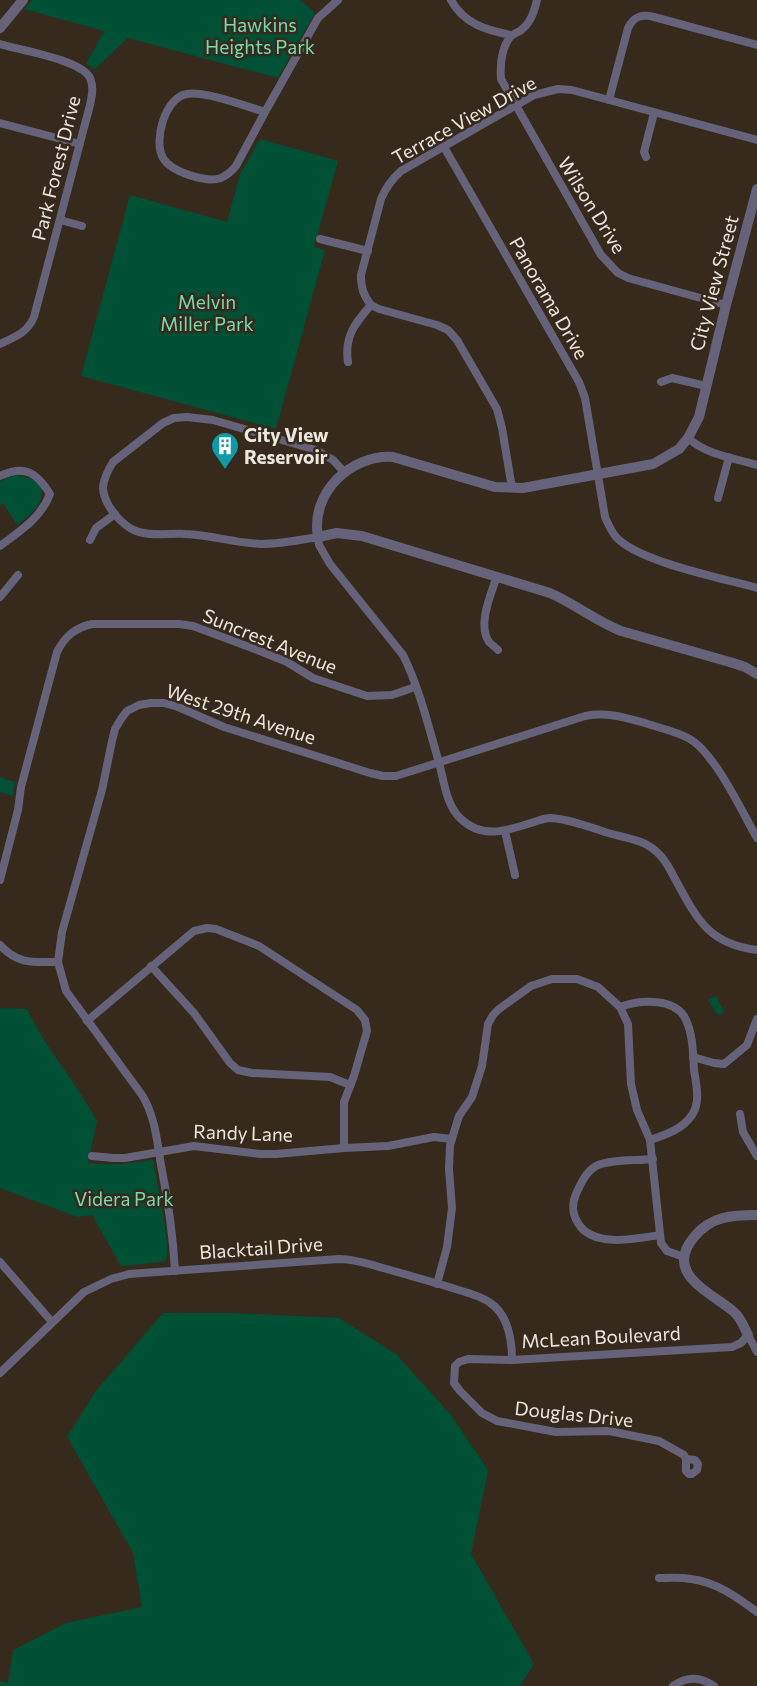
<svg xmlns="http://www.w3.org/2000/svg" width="757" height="1686" font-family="Commissioner,sans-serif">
  <rect width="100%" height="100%" fill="#352a1c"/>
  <!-- green -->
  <g fill="#005036">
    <polygon points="32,0 300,0 315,13 278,78 128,38 95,69 86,64 104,31 24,9"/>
    <polygon points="260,139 338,161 314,247 325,250 276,429 81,376 130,195 227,222 240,174"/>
    <path d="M18,475L32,479L42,487C43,506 31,514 17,525L3,503L0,505V482L7,477Z"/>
    <polygon points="0,777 15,782 13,796 0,792"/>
    <polygon points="716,996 724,1011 720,1015 717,1014 708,1000"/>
    <path d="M0,1008L27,1009C46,1049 76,1082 97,1121L88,1163C110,1166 131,1163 153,1160C156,1179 172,1246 166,1260L161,1262L121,1266L92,1215L77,1217L0,1188Z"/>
    <polygon points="163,1313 230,1313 339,1318 396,1354 451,1415 488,1470 471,1554 534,1664 520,1686 0,1686 0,1681 8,1683 13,1650 66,1623 142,1607 133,1553 67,1437 95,1392"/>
  </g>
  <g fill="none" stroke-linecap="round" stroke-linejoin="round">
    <!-- minor -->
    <g stroke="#656279" stroke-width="8">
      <path d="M451,0C464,24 486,30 511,35"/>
      <path d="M537,0C534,12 531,23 520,31C516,33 513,34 510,37C501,49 500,65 501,79L601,255L618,273L628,278L726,305"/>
      <path d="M0,44C19,50 82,60 90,78C94,87 92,95 90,105L34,317C27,333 15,337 0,344"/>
      <path d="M609,100L628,28C634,16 642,14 654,17L757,45"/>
      <path d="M265,112C245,106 206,91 187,94C165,97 153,141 163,158C171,172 206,183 221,178C227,175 232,171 236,166L265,112L318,18L338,0"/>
      <polyline points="0,123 80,144"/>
      <path d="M444,147L579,382L585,398L605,517C608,524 611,531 616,537C639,562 722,578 757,588"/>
      <polyline points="646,157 644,152 654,113"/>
      <polyline points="60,220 82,226"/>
      <polyline points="320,239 368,251"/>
      <path d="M371,305C363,295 361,287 361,275L381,199C386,187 391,180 401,171L534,95L558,89L572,90L757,140"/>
      <path d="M348,362C344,337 355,323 371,305L379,309L437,325L448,330L457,340L497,409L502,428L512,488"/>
      <polyline points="661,382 672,378 706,386"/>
      <path d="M688,438C707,455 733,458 757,465"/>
      <path d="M345,473L333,460L316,450L213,420L187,417L174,418L163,423L113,462C108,470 104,478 103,487C103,504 121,525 136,531C151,537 170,533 185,534C211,535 236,543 261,544C281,544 300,540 318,537L319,545L330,564L403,655C419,687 428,725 438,759C444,779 445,804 461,819C482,839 506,831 531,823C537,821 544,818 550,818C569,819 590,827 608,833C619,836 631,838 641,842C658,849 666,861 674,877C696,917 707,944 757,950"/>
      <path d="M0,476C25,464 37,473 50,494C41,518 20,531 0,546"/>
      <polyline points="718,498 729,457"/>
      <polyline points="90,540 96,528 115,514"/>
      <path d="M497,576C491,594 477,625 489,642C492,645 495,647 498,650"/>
      <polyline points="0,597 18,575"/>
      <polyline points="505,831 515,875"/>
      <path d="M0,880L18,810L21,787L57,652C65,636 75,628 92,624H179L193,626L260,651L287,662L313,678L367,696L392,695L415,687"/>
      <path d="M0,945C18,965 34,962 58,962"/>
      <polyline points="151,966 194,1013 230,1063 238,1070 252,1073 330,1077 350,1085"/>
      <path d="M620,1007C640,1000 676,997 686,1020C693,1035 693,1053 694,1070C696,1084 701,1102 692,1115C683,1129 665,1135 650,1140"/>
      <polyline points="87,1021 194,931 207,928 216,929 259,946 357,1010 365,1020 367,1031 354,1076 344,1102 344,1148"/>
      <polyline points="693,1057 714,1063 724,1064 747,1045 757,1019"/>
      <polyline points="740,1114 743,1132 757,1156"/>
      <polyline points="92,1156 113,1158 125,1158 194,1146 260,1154 276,1154 344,1148 388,1146 434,1137 452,1139"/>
      <path d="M653,1159C638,1161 610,1159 596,1166C586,1172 581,1183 576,1194C572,1203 572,1214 578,1223C592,1248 636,1239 660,1235"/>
      <polyline points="0,1262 52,1322"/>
      <path d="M175,1271C173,1235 168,1200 161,1165C157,1141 155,1116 142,1095L66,991L58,962L62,932L102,790L112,741L115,729L121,719L127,711L139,705L151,703H164L178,707L224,727L370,773L383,776H396L585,716C608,712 623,717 645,723C659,728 675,731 688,738C714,751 742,812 757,838"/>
      <polyline points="437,1284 447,1247 452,1208 449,1169 450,1145 459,1116 472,1097 482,1066 488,1024 493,1015 499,1009 531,986 552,979 577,979 598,987 620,1007 628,1024 631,1084 637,1110 650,1140 661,1243 667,1251 684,1257"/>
      <path d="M0,1373L84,1292L111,1279L129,1274L339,1259C354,1259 369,1264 383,1268C404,1274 425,1280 446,1286C460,1291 477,1294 489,1302C508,1314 512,1340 512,1360"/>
      <polyline points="686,1459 695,1460 698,1464 697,1470 692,1474 689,1474 686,1471 686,1459 684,1455 659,1441 609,1431 556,1432 497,1421 482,1413 460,1391 454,1383 455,1366 459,1362 468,1359 512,1360 732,1347 741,1343 748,1335 757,1352"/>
      <path d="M659,1578C669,1578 680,1577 691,1579C716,1582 737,1597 757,1612"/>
      <path d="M673,1686C687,1676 701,1677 714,1686"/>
    </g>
    <!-- tertiary -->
    <g stroke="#656279" stroke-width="10">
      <polyline points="0,28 23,0"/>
      <path d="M757,189L726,305L699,417L688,438L679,449L653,464L523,488L495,487L393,457C351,454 310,493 318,537L337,533L362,536L550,593C575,604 596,621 621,631L733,663L745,667L757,674"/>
      <path d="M748,1335C744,1327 741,1318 734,1312C711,1292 663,1274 694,1237C711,1216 732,1215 757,1215"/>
    </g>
  </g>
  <!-- icons -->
  <defs>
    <symbol id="building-pin" viewBox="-11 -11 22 30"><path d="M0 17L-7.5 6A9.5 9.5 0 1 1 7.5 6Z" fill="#0f9aa8" stroke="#352a1c"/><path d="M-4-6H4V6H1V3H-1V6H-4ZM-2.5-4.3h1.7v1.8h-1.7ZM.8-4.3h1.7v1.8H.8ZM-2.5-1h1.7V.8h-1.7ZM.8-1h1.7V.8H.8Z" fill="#fff"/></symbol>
  </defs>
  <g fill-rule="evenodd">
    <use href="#building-pin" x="209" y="430" width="32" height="43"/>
  </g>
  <g text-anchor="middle" stroke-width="5" stroke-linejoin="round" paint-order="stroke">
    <!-- park labels -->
    <g font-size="19" fill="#78daae" stroke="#352a1c">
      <text x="260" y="32">Hawkins<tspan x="260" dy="22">Heights Park</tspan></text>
      <text x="207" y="309">Melvin<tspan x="207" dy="22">Miller Park</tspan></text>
      <text x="124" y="1206">Videra Park</text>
    </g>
    <!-- street labels -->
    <g font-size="19" fill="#eee7de" stroke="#352a1c">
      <text transform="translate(464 120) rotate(-29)" y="7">Terrace View Drive</text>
      <text transform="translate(56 168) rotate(-76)" y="7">Park Forest Drive</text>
      <text transform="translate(592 205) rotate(58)" y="7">Wilson Drive</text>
      <text transform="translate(714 283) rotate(-75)" y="7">City View Street</text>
      <text transform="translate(549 298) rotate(60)" y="7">Panorama Drive</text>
      <text transform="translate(270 641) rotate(22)" y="7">Suncrest Avenue</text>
      <text transform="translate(241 714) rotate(18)" y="7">West 29th Avenue</text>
      <text transform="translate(243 1133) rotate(2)" y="7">Randy Lane</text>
      <text transform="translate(261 1248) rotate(-4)" y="7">Blacktail Drive</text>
      <text transform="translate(601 1337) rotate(-3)" y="7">McLean Boulevard</text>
      <text transform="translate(574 1414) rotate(6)" y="7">Douglas Drive</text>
    </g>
    <!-- poi labels -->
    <g font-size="19" font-weight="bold" fill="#eee7de" stroke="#352a1c" text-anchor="start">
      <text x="244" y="442">City View<tspan x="244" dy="22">Reservoir</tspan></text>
    </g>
  </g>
</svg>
